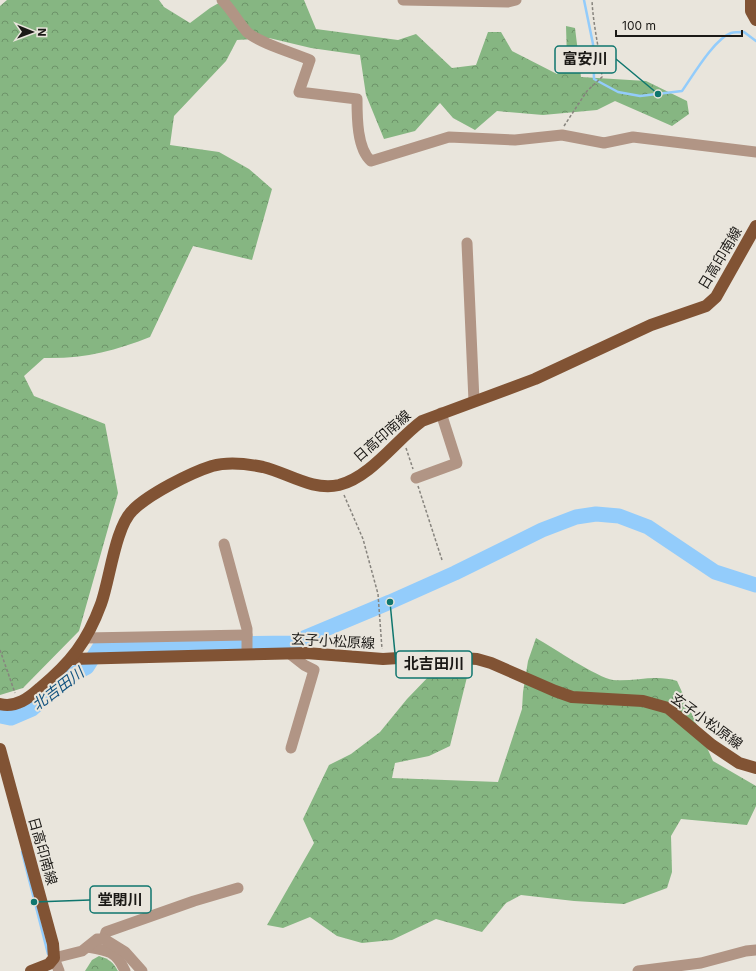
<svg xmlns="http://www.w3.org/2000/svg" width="756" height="971" font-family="Inter,'Noto Sans JP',sans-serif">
  <defs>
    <pattern id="forest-crowns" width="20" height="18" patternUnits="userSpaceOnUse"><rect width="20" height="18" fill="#86b682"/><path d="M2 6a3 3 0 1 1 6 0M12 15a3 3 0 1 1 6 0" fill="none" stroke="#6d9369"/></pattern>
  </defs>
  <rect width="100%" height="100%" fill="#e9e5dc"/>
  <!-- forest -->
  <g fill="url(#forest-crowns)">
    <path d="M7,0H159L164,7L190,23L210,8L224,0H304L316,29L398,40L416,34L452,68L476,65L488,32H501L512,51L557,74L567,60L566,26L575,28L581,77L646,81L687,101L689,114L672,126L615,101L597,110L543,115L497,111L475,130L453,118L440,103L415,131L384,139L366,95L360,55L311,48L269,38L237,40L226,61L174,116L170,145L219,152L249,169L272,189L252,260L193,246L150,337C115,351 83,359 44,358L24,376L34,396L105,424L118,493L79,631L23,688L0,695V6Z"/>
    <path d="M536,638C552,647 598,678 613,680C634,682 656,674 677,681L713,761L756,786V806L747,825L681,819L671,836L672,872L667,888L624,904L574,901L521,895L506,903L482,932L436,919L392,940L362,943L337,936L310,917L283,928L267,925L314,843L303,819L329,765L351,754L380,732L407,699L433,672L456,667L468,673L450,746L429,756L395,763L392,778L498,782L522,709L523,692L528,661Z"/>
    <path d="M99,956C109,959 113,962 118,971H85L92,960Z"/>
  </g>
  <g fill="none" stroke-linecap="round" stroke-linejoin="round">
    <!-- stream -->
    <g stroke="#93ccfb" stroke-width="2.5">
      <path d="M584,0L593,44L594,79L618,92L640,96L682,91C692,77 714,39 731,33C735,32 740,32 744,32L756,41"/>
      <polyline points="22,852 48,954"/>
    </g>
    <!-- river -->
    <polyline stroke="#93ccfb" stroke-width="15" points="0,716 11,718 32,709 70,676 87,667 101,645 292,643 390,602 455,573 542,530 576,517 596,514 619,516 648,527 715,572 756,585"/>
    <!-- path -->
    <g stroke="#87847e" stroke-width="1.5" stroke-dasharray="3 2" stroke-linecap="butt">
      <path d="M564,126L587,91L602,77C600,51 593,26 592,0"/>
      <polyline points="406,448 413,469"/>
      <polyline points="418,486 442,560"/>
      <polyline points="344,495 363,539 378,594 382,649"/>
      <polyline points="0,650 15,693"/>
    </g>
    <!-- minor -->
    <g stroke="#b19585" stroke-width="11">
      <path d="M222,0C232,10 238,22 247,32C259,43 294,53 310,60L299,92L357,99C357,117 357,149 371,161L449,137L515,140L562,135L604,143L633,137L756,152"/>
      <polyline points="403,0 508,2 516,0"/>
      <polyline points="467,243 474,401"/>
      <polyline points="416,478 457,463 441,413"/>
      <polyline points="224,544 247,629 247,654"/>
      <polyline points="86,638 247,635"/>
      <polyline points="290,654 304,665 314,670 291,748"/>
      <polyline points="104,939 106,932 194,901 238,888"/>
      <path d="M88,947C107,950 116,951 125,971"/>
      <polyline points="59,971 54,958 82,951 97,939 104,939 125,952 142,971"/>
      <polyline points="638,971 701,963 746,951 756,950"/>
    </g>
    <!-- major -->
    <g stroke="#815334" stroke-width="12">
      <polyline points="751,0 751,11 756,20"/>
      <polyline points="72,659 306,653 383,659 430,656 477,659 491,663 555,691 572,697 643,701 668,708 712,745 739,763 756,768"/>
      <path d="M0,704C16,708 29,698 40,688C71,662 87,642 101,604C110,579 115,527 133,510C149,494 190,473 212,466C227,462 248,464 263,467C288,473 312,491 339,485C371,477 396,440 422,421L535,379L651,325L706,306L716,297L756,226"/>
      <polyline points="0,749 53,944 54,958 49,964 31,971"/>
    </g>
  </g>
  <g text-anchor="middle" stroke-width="4" stroke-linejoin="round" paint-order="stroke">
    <!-- street labels -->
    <g font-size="14" fill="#1b1916" stroke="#e9e5dc">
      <text transform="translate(720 258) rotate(-59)" y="5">日高印南線</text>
      <text transform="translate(382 436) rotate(-41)" y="5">日高印南線</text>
      <text transform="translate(333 641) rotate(3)" y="5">玄子小松原線</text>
      <text transform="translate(707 721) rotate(36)" y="5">玄子小松原線</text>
      <text transform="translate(43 851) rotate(74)" y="5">日高印南線</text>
    </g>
    <!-- water labels -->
    <g font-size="15" font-style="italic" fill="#13537f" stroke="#e9e5dc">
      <text transform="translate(58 689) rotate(-37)" y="5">北吉田川</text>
    </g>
  </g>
  <!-- callouts -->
  <path fill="none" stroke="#0f766e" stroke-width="1.5" d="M658 94L616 59M390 602L396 664M34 902L90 900"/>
  <g fill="#0f766e" stroke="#e9e5dc" stroke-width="1.5">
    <circle cx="658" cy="94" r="4"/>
    <circle cx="390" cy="602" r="4"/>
    <circle cx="34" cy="902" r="4"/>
  </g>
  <g fill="#e9e5dc" stroke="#0f766e" stroke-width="1.5">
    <rect x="555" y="46" width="61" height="27" rx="4"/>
    <rect x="396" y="651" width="76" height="27" rx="4"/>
    <rect x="90" y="886" width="61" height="27" rx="4"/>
  </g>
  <g font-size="15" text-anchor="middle" font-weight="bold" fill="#1b1916">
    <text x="585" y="64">富安川</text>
    <text x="434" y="669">北吉田川</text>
    <text x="120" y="905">堂閉川</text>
  </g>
  <!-- north arrow -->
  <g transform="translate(32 32) rotate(91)" stroke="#e9e5dc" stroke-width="3" paint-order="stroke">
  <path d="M0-3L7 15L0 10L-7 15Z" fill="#1b1916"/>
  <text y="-6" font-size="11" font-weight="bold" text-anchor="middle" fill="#1b1916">N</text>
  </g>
  <!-- scale -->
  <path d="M616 30v6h126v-6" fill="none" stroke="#1b1916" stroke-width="2"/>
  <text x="622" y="30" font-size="12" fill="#1b1916" stroke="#e9e5dc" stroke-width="3" paint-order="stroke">100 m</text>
</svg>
